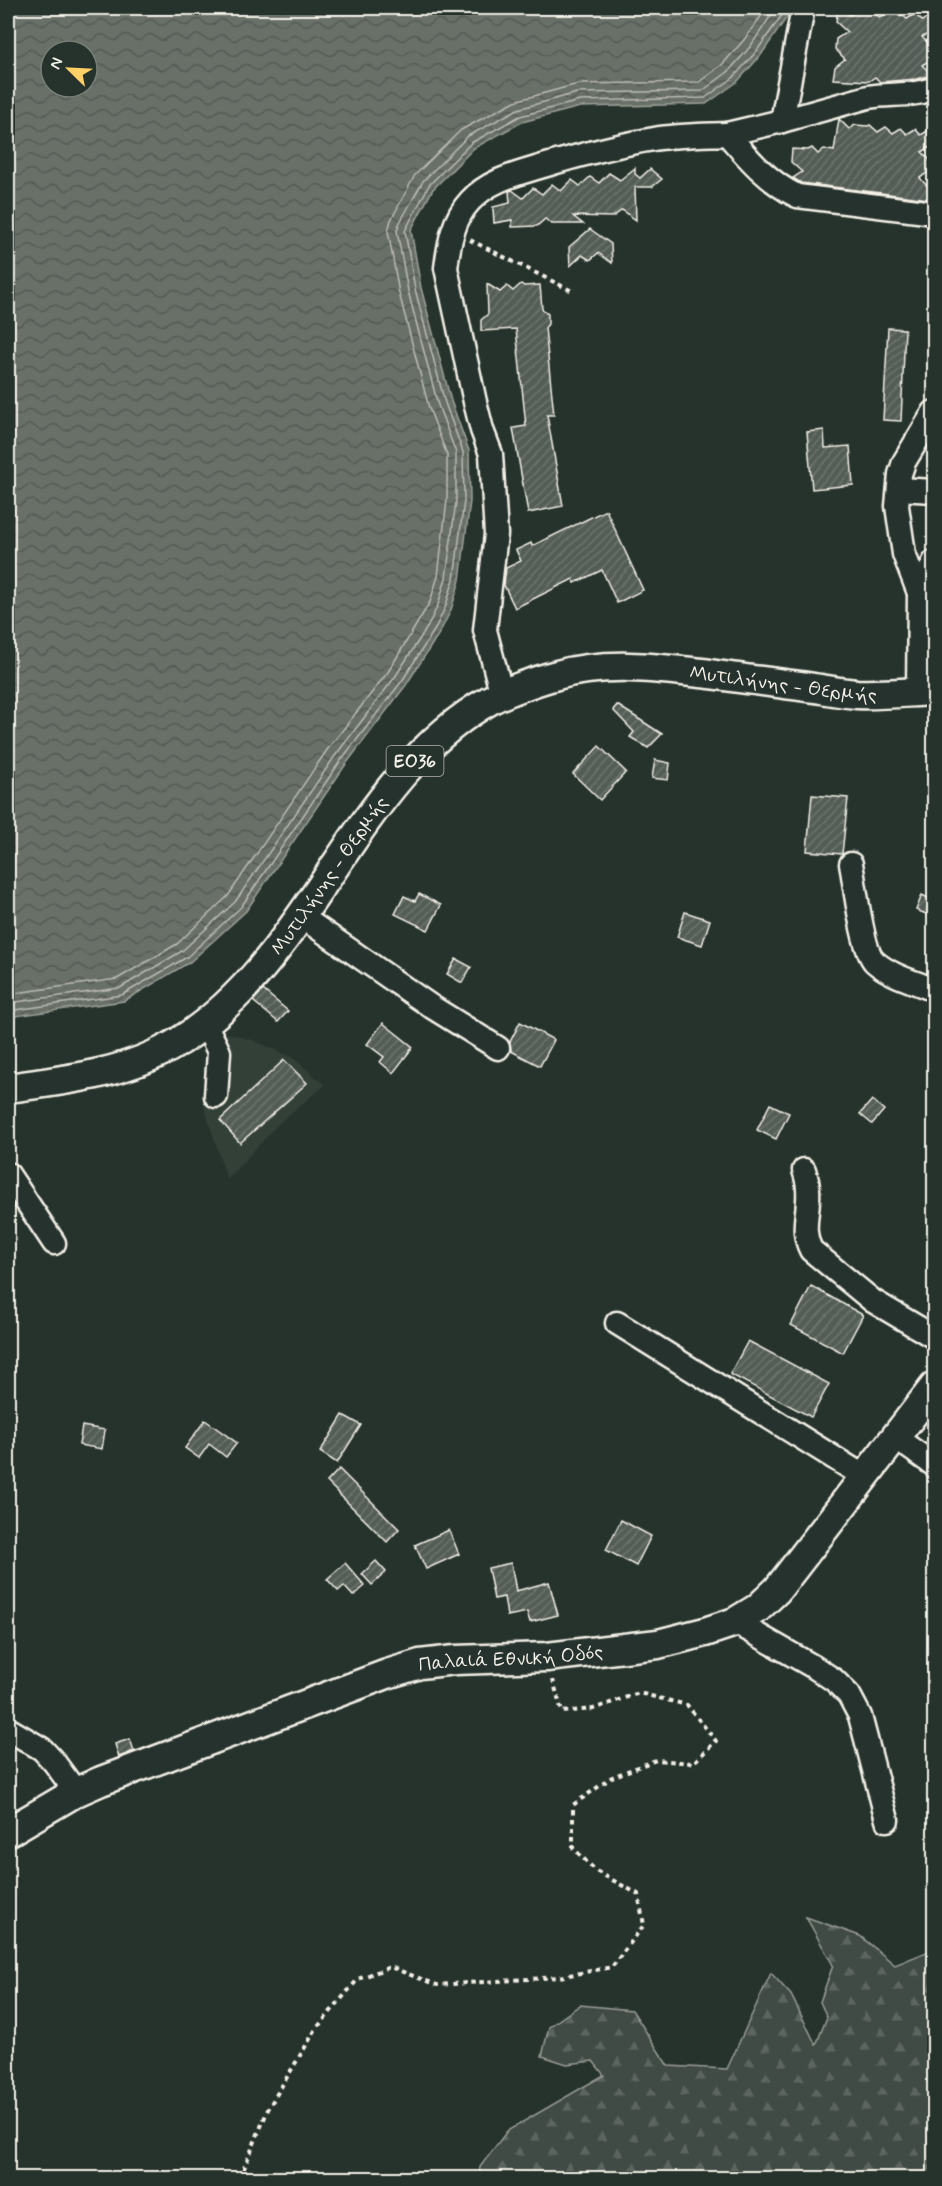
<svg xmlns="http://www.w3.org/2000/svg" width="942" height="2186" font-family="Mynerve,sans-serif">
  <defs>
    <pattern id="forest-firs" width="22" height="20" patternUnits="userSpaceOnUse" patternTransform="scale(1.5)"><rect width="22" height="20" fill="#414b45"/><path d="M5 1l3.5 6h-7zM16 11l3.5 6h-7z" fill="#5d6560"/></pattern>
    <pattern id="water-waves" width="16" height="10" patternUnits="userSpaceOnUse" patternTransform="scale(1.5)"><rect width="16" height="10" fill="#676f68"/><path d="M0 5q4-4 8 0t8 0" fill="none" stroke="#565a55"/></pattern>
    <pattern id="building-hatch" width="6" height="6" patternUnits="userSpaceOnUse" patternTransform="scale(1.5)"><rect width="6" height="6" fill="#525c55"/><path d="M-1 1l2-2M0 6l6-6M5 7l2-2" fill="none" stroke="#6c746d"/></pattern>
  </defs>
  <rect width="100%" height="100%" fill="#26332d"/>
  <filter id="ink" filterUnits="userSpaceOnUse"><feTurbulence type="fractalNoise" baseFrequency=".0167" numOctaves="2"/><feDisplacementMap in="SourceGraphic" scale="12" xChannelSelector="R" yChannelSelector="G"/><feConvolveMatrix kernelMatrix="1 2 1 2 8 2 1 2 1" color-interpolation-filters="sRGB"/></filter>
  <g filter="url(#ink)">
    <!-- built -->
    <polygon fill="#333f39" points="224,1032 252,1040 292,1057 325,1085 279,1123 227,1180 204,1106 211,1078 211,1045"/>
    <!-- forest -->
    <polygon fill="url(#forest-firs)" stroke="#9a9e96" stroke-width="1.5" points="806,1917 860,1936 895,1965 934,1949 934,2178 479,2178 480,2167 507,2131 604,2075 593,2061 567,2064 542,2056 549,2027 580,2005 632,2010 668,2066 727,2069 771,1973 791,1995 816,2045 827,2017 820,2002 833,1965"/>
    <!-- water -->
    <path fill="url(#water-waves)" stroke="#9fa39b" stroke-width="1.5" fill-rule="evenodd" d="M8,8H790L787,17L761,55L737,82L706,104L580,107L522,122L474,148L433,189L411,230L421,288L451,401L469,451L470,501L460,580L451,610L440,632L406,685L346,764L246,911L190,962L124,1001L8,1017ZM51,51H87V87H51Z"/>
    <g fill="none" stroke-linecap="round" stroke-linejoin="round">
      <!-- shore -->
      <g stroke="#bcbdb5" stroke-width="1.5">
        <polyline points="8,994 117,979 177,944 228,896 327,750 388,672 430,602 438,576 447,500 447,455 429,408 399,293 388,231 391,220 415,175 461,130 515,101 578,84 699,82 722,65 743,41 767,8"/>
        <polyline points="8,1003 120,988 182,951 235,902 335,756 395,677 428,626 438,605 446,578 456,501 456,453 438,405 408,291 397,231 399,224 423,181 468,136 518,109 577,93 702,91 728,72 750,47 776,8"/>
        <polyline points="8,1011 122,995 187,957 241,907 341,760 402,681 435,629 445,608 454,579 464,501 463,452 445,403 415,289 405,231 429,185 471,143 520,116 580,101 705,98 733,78 756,52 782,15 784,8"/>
      </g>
    </g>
    <!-- building -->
    <g fill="url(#building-hatch)" stroke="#f4f1e8" stroke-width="1.5">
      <polygon points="838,8 842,8 850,15 856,11 873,12 879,17 889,13 902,15 907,19 915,14 922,21 934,12 934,31 922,37 933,48 932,59 922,65 932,75 916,79 880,82 875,77 869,81 833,79 835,67 845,59 835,49 836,39 847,32 836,22"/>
      <polygon points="839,119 849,129 855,125 868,126 870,125 878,132 886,127 893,133 901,128 907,134 915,129 921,135 934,127 933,145 922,152 931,161 930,171 920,178 930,189 929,199 801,183 793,178 802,172 791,162 792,149 808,150 812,148 818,154 824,149 834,151"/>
      <polygon points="635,168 635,174 640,178 650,169 662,179 652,187 635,187 636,220 622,210 613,217 573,216 583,224 552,224 545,219 537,226 512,227 512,220 494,223 493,207 510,203 509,191 512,190 523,198 533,188 542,194 552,184 561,191 572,180 580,186 590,177 599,183 609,173 620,180"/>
      <polygon points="590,229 611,244 612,263 598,253 590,260 582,255 570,266 569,247"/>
      <polygon points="487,284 500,292 507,286 513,291 521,284 524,286 540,285 542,309 548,314 548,324 545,328 554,415 547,415 563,506 528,513 513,428 526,426 516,329 481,331 481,320 488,314"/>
      <polygon points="888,328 905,329 901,421 883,420"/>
      <polygon points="824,430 825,448 850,446 853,485 812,489 807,432"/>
      <polygon points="606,510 643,590 617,603 602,570 575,583 573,579 515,608 504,585 506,568 521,561 516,550 531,543 532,546"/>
      <polygon points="617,705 662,734 648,748 630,737 634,732 613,710"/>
      <polygon points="599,746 626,772 600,800 573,774"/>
      <polygon points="655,760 670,763 668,780 652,778"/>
      <polygon points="812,795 848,798 842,854 807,851"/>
      <polygon points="419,894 441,905 428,930 395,914 404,896 415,901"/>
      <polygon points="922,895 934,901 934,917 916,910"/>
      <polygon points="685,912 710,920 702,945 677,937"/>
      <polygon points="456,959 471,967 462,983 447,974"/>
      <polygon points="263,990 288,1011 278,1022 253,1001"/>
      <polygon points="520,1022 554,1040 540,1066 511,1051 510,1042"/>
      <polygon points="383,1023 413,1047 393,1073 380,1062 384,1057 367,1044"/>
      <polygon points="284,1060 307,1083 240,1143 220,1120"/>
      <polygon points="872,1100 884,1110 872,1124 860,1114"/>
      <polygon points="770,1104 789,1113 776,1139 757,1130"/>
      <polygon points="811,1286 863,1315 843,1353 791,1325"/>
      <polygon points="748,1341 829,1384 811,1417 730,1374"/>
      <polygon points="343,1415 361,1425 337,1463 320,1452"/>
      <polygon points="205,1420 237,1443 226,1457 209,1444 199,1458 185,1448"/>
      <polygon points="82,1426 105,1430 102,1449 79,1445"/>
      <polygon points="339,1469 399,1529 387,1542 327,1482"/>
      <polygon points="621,1520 651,1536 636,1566 606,1550"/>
      <polygon points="449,1530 459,1554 426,1569 415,1545"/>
      <polygon points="376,1561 386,1572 372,1585 362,1574"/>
      <polygon points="345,1563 365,1586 353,1596 344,1586 338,1591 327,1579"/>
      <polygon points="511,1563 516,1591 549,1582 558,1615 530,1622 527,1612 507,1616 504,1597 494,1599 488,1568"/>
      <polygon points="130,1739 134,1751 119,1757 115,1744"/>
    </g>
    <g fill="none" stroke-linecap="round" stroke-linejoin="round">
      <defs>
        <g id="minor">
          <polyline points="782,121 803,8"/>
          <path d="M727,134L782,121L868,97C889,93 915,97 934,88"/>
          <polyline points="899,489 934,491"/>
          <polyline points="919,593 934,562"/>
          <polyline points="918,691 919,593 904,554 897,506 900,474 904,462 934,412"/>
          <path d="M502,695L485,630L496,534L491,454L482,430L475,402L446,268C449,244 453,219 470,201C489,180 517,174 543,166C580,155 616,145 654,139C678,135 703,135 727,134C748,158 767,181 797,196L934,213"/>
          <path d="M851,864C855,883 862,951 875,962C891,976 916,982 934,990"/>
          <polyline points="302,917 432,1007 498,1048"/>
          <polyline points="205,1023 219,1052 216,1096"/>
          <path d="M804,1170C806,1176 808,1183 808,1189C810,1211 800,1229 811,1250L873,1301L934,1337"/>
          <polyline points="8,1174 54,1243"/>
          <polyline points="617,1323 865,1477"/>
          <polyline points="896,1438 934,1465"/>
          <polyline points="735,1622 814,1667 834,1680 849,1695 860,1716 887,1820"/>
          <polyline points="8,1729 42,1749 54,1762 76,1792"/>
        </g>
        <g id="major">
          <path id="s1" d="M8,1088C65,1080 126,1074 177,1043C313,959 353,777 490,700C507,691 538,680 557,675C608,661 658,668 710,674C744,679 779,683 814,688C828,690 843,693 857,694C883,695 909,692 934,691"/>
          <path id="s2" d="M8,1832L76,1792L101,1781L387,1674L420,1664L455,1660L547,1657L658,1644L705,1632L735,1622L758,1608L777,1590L934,1387"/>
        </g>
      </defs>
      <!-- minor casing -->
      <use href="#minor" stroke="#f4f1e8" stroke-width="27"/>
      <!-- major casing -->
      <use href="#major" stroke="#f4f1e8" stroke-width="33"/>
      <!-- path -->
      <g stroke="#f4f1e8" stroke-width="4" stroke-dasharray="4.5 4.5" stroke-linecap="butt">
        <polyline points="470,240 574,292"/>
        <polyline points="240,2178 269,2107 316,2029 358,1979 390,1967 437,1985 559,1977 612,1967 644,1925 638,1894 596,1871 573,1848 573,1805 612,1777 656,1760 693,1763 716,1741 687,1705 639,1693 593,1709 562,1712 553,1680"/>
      </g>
      <!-- minor -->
      <use href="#minor" stroke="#26332d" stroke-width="22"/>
      <!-- major -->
      <use href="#major" stroke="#26332d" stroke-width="28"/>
    </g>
  </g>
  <g text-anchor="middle" stroke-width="4.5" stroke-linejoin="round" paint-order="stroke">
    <!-- shield labels -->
    <rect fill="#26332d" stroke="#b6b8b0" stroke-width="1.5" x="386.5" y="746" width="57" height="30" rx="4.5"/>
    <g font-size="18" font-weight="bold" fill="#f4f1e8">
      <text x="415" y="767">ΕΟ36</text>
    </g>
    <!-- street labels -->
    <g font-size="20" fill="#f4f1e8" stroke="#26332d">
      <text dy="7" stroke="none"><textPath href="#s1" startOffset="944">Μυτιλήνης - Θερμής</textPath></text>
      <text dy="7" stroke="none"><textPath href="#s1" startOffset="404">Μυτιλήνης - Θερμής</textPath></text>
      <text dy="7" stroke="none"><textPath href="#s2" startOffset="537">Παλαιά Εθνική Οδός</textPath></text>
    </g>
  </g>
  <!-- margin -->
  <rect width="942" height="2186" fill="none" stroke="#26332d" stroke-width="30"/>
  <rect x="15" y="15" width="912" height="2156" fill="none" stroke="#f4f1e8" stroke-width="2" filter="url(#ink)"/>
  <!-- north arrow -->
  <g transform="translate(69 69) rotate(294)"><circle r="28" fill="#26332d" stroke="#787f78" stroke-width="1.5"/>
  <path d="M0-4.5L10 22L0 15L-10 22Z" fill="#ffd166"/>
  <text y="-9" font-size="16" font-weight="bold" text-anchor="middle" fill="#f4f1e8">N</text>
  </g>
</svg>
